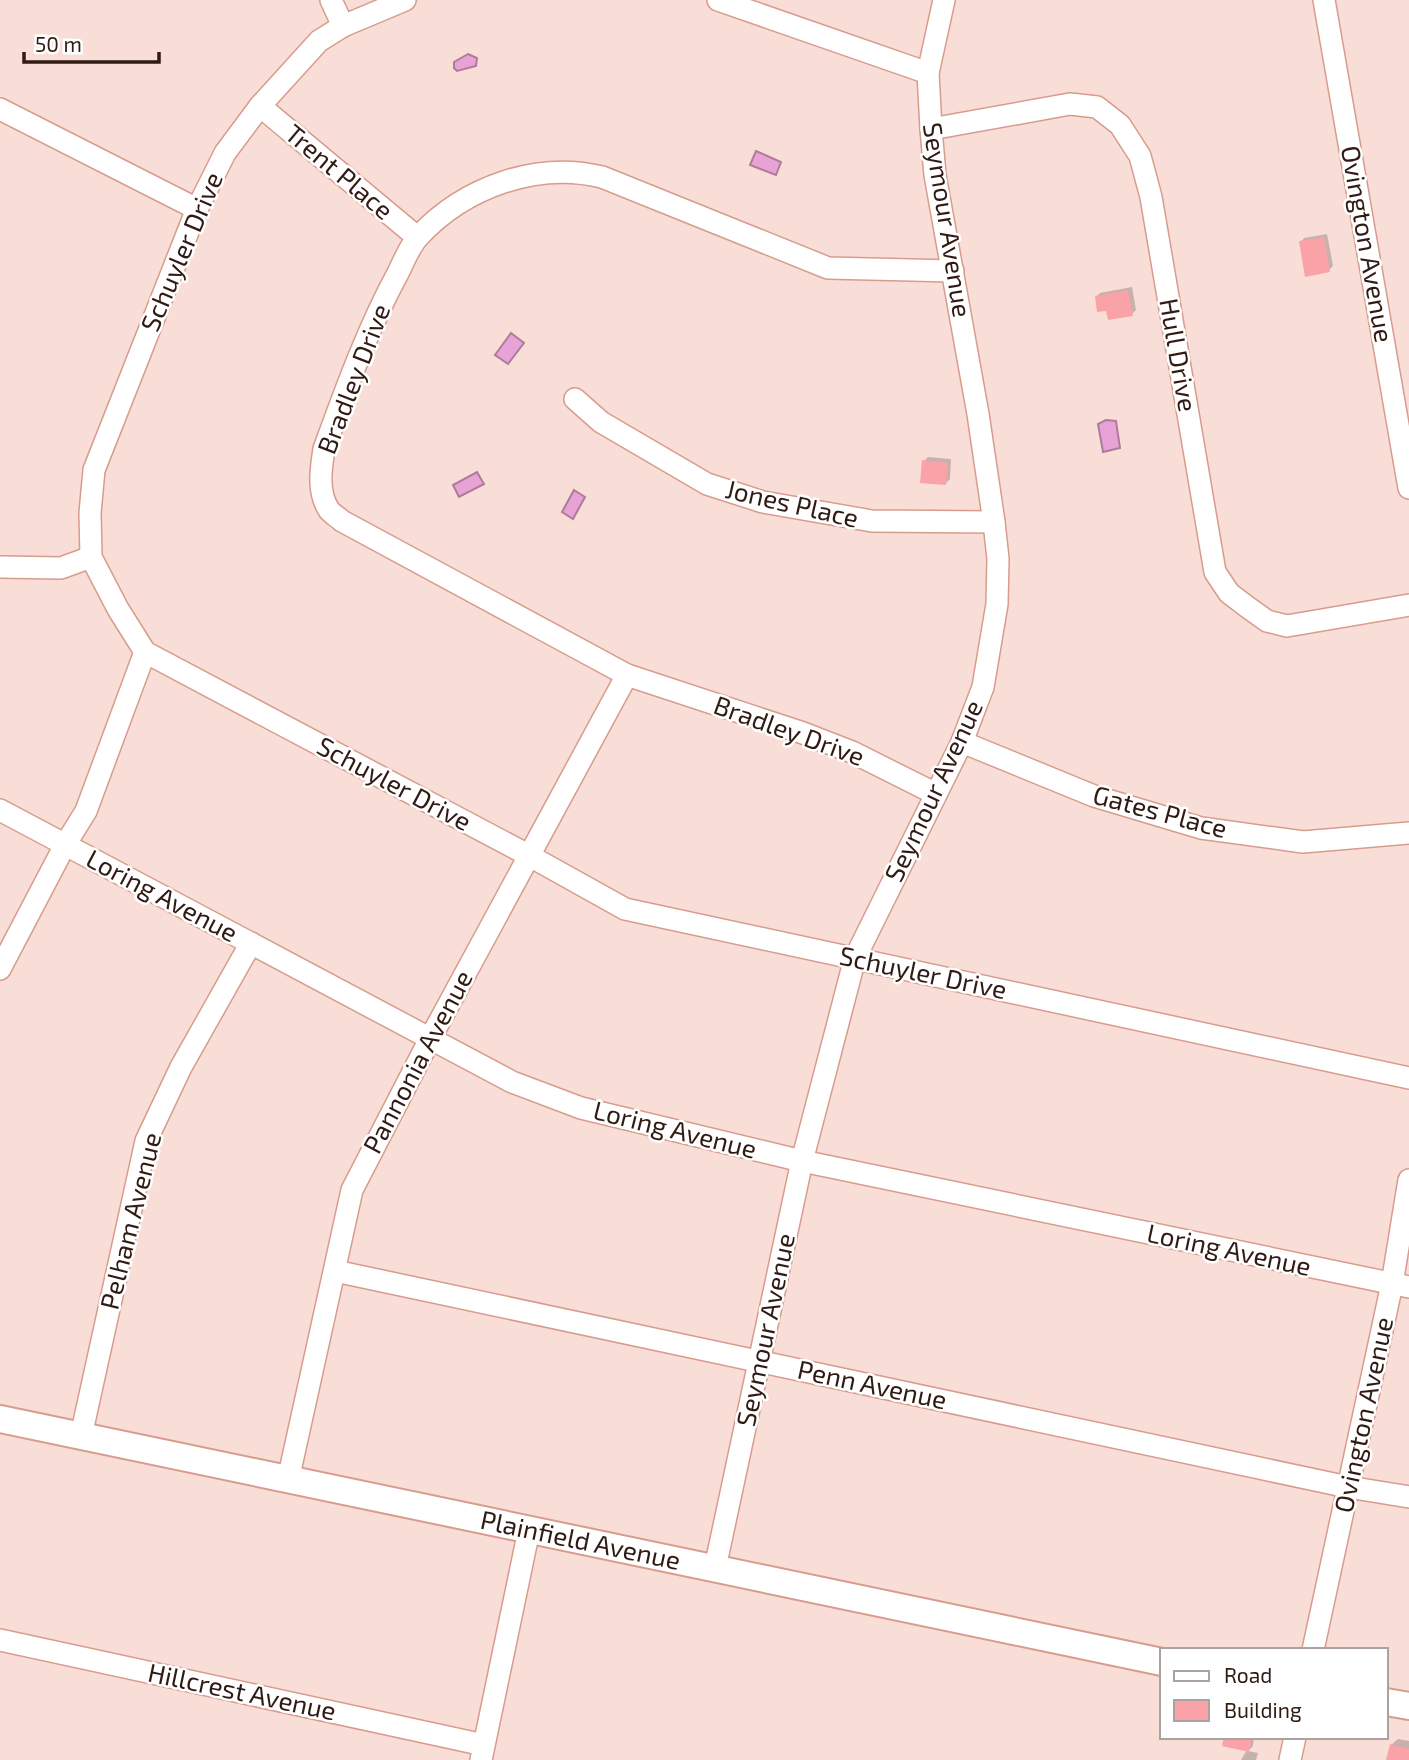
<svg xmlns="http://www.w3.org/2000/svg" width="1409" height="1760" font-family="'Exo 2',sans-serif">
  <rect width="100%" height="100%" fill="#f8ded7"/>
  <!-- water -->
  <g fill="#e7a3d6" stroke="#b07a9c" stroke-width="2">
    <polygon points="468,54 477,58 476,66 457,71 454,68 454,62"/>
    <polygon points="756,151 781,162 776,175 750,165"/>
    <polygon points="511,333 524,343 508,364 495,355"/>
    <polygon points="1106,420 1116,421 1120,448 1103,452 1098,424"/>
    <polygon points="477,472 484,484 459,497 453,485"/>
    <polygon points="574,490 585,497 573,519 562,512"/>
  </g>
  <!-- shadow -->
  <g fill="#0003">
    <polygon points="1327,234 1333,266 1329,270 1301,242 1304,238"/>
    <polygon points="1132,287 1136,310 1132,314 1107,309 1096,297 1100,293"/>
    <polygon points="928,457 951,459 950,479 946,483 924,461"/>
    <polygon points="1226,1737 1254,1737 1253,1746 1248,1751 1258,1753 1256,1760 1241,1760 1247,1750"/>
    <polygon points="1398,1739 1409,1741 1409,1760 1388,1760 1391,1745"/>
  </g>
  <!-- building -->
  <g fill="#f9a3a8">
    <polygon points="1324,237 1330,272 1305,277 1299,241"/>
    <polygon points="1128,290 1133,316 1108,320 1106,311 1097,312 1095,296"/>
    <polygon points="922,460 948,463 946,485 920,483"/>
    <polygon points="1224,1737 1252,1737 1249,1752 1222,1746"/>
    <polygon points="1390,1744 1409,1749 1409,1760 1386,1760"/>
  </g>
  <g fill="none" stroke-linecap="round" stroke-linejoin="round">
    <defs>
      <g id="minor">
        <polyline points="331,0 343,26"/>
        <polyline points="405,0 343,26 319,41 260,106 225,153 197,209 94,470 90,513 91,557 118,609 145,652 528,855 625,909 1409,1078"/>
        <polyline points="718,0 928,73"/>
        <polyline points="1324,0 1409,488"/>
        <polyline points="260,106 417,237"/>
        <polyline points="0,109 197,209"/>
        <polyline points="931,129 1070,104 1097,107 1120,125 1140,156 1151,197 1215,572 1229,593 1246,606 1267,621 1287,626 1409,605"/>
        <polyline points="575,399 601,422 707,484 763,502 872,521 994,522"/>
        <polyline points="0,567 61,568 91,557"/>
        <polyline points="962,742 1094,796 1201,828 1303,842 1409,833"/>
        <path d="M936,794L852,752L803,733L627,675L342,521C338,517 332,514 329,510C317,492 321,468 324,449C346,389 368,328 398,273C404,261 410,245 419,236C465,187 537,161 602,177L828,268L953,271"/>
        <polyline points="0,810 512,1082 581,1108 802,1161 1409,1287"/>
        <polyline points="0,969 65,845 86,811 145,652"/>
        <polyline points="335,1271 1348,1487 1409,1497"/>
        <polyline points="81,1436 146,1141 181,1067 251,943"/>
        <polyline points="288,1480 352,1190 431,1037 627,675"/>
        <polyline points="715,1568 802,1161 855,958 962,742 983,687 997,604 998,559 994,522 978,414 935,175 931,129 928,73 944,0"/>
        <polyline points="0,1640 484,1745"/>
        <polyline points="1313,1650 1392,1284 1409,1180"/>
        <polyline points="481,1760 529,1530"/>
        <polyline points="1290,1760 1295,1737"/>
      </g>
      <g id="tertiary">
        <path id="s1" d="M0,1419L1162,1662"/>
        <polyline points="1386,1702 1409,1706"/>
      </g>
    </defs>
    <!-- minor casing -->
    <use href="#minor" stroke="#d89c8c" stroke-width="24"/>
    <!-- tertiary casing -->
    <use href="#tertiary" stroke="#d89c8c" stroke-width="30"/>
    <!-- minor -->
    <use href="#minor" stroke="#fff" stroke-width="21"/>
    <!-- tertiary -->
    <use href="#tertiary" stroke="#fff" stroke-width="26"/>
  </g>
  <g text-anchor="middle" stroke-width="5" stroke-linejoin="round" paint-order="stroke">
    <!-- street labels -->
    <g font-size="26" fill="#301a14" stroke="#fff">
      <text transform="translate(339 172) rotate(40)" y="9">Trent Place</text>
      <text transform="translate(947 220) rotate(81)" y="9">Seymour Avenue</text>
      <text transform="translate(1367 244) rotate(80)" y="9">Ovington Avenue</text>
      <text transform="translate(182 252) rotate(-67)" y="9">Schuyler Drive</text>
      <text transform="translate(1178 355) rotate(80)" y="9">Hull Drive</text>
      <text transform="translate(354 379) rotate(-69)" y="9">Bradley Drive</text>
      <text transform="translate(792 504) rotate(13)" y="9">Jones Place</text>
      <text transform="translate(789 731) rotate(20)" y="9">Bradley Drive</text>
      <text transform="translate(394 784) rotate(28)" y="9">Schuyler Drive</text>
      <text transform="translate(934 791) rotate(-65)" y="9">Seymour Avenue</text>
      <text transform="translate(1160 812) rotate(15)" y="9">Gates Place</text>
      <text transform="translate(162 896) rotate(28)" y="9">Loring Avenue</text>
      <text transform="translate(923 973) rotate(12)" y="9">Schuyler Drive</text>
      <text transform="translate(418 1062) rotate(-62)" y="9">Pannonia Avenue</text>
      <text transform="translate(675 1130) rotate(14)" y="9">Loring Avenue</text>
      <text transform="translate(131 1221) rotate(-76)" y="9">Pelham Avenue</text>
      <text transform="translate(1229 1250) rotate(12)" y="9">Loring Avenue</text>
      <text transform="translate(766 1330) rotate(-78)" y="9">Seymour Avenue</text>
      <text transform="translate(872 1385) rotate(12)" y="9">Penn Avenue</text>
      <text transform="translate(1364 1415) rotate(-78)" y="9">Ovington Avenue</text>
      <text dy="9" stroke="none"><textPath href="#s1" startOffset="593">Plainfield Avenue</textPath></text>
      <text transform="translate(242 1692) rotate(12)" y="9">Hillcrest Avenue</text>
    </g>
  </g>
  <!-- legend -->
  <rect x="1160" y="1648" width="228" height="91" fill="#ffffff" stroke="#aca3a1" stroke-width="2"/>
  <rect x="1174" y="1671" width="35" height="10" fill="#ffffff" stroke="#aca3a1" stroke-width="2"/>
  <text x="1224" y="1683" font-size="21" fill="#301a14">Road</text>
  <rect x="1174" y="1700" width="35" height="21" fill="#f9a3a8" stroke="#aca3a1" stroke-width="2"/>
  <text x="1224" y="1718" font-size="21" fill="#301a14">Building</text>
  <!-- scale -->
  <path d="M24 52v10h135v-10" fill="none" stroke="#301a14" stroke-width="3.5"/>
  <text x="35" y="52" font-size="21" fill="#301a14" stroke="#ffffff" stroke-width="5" paint-order="stroke">50 m</text>
</svg>
